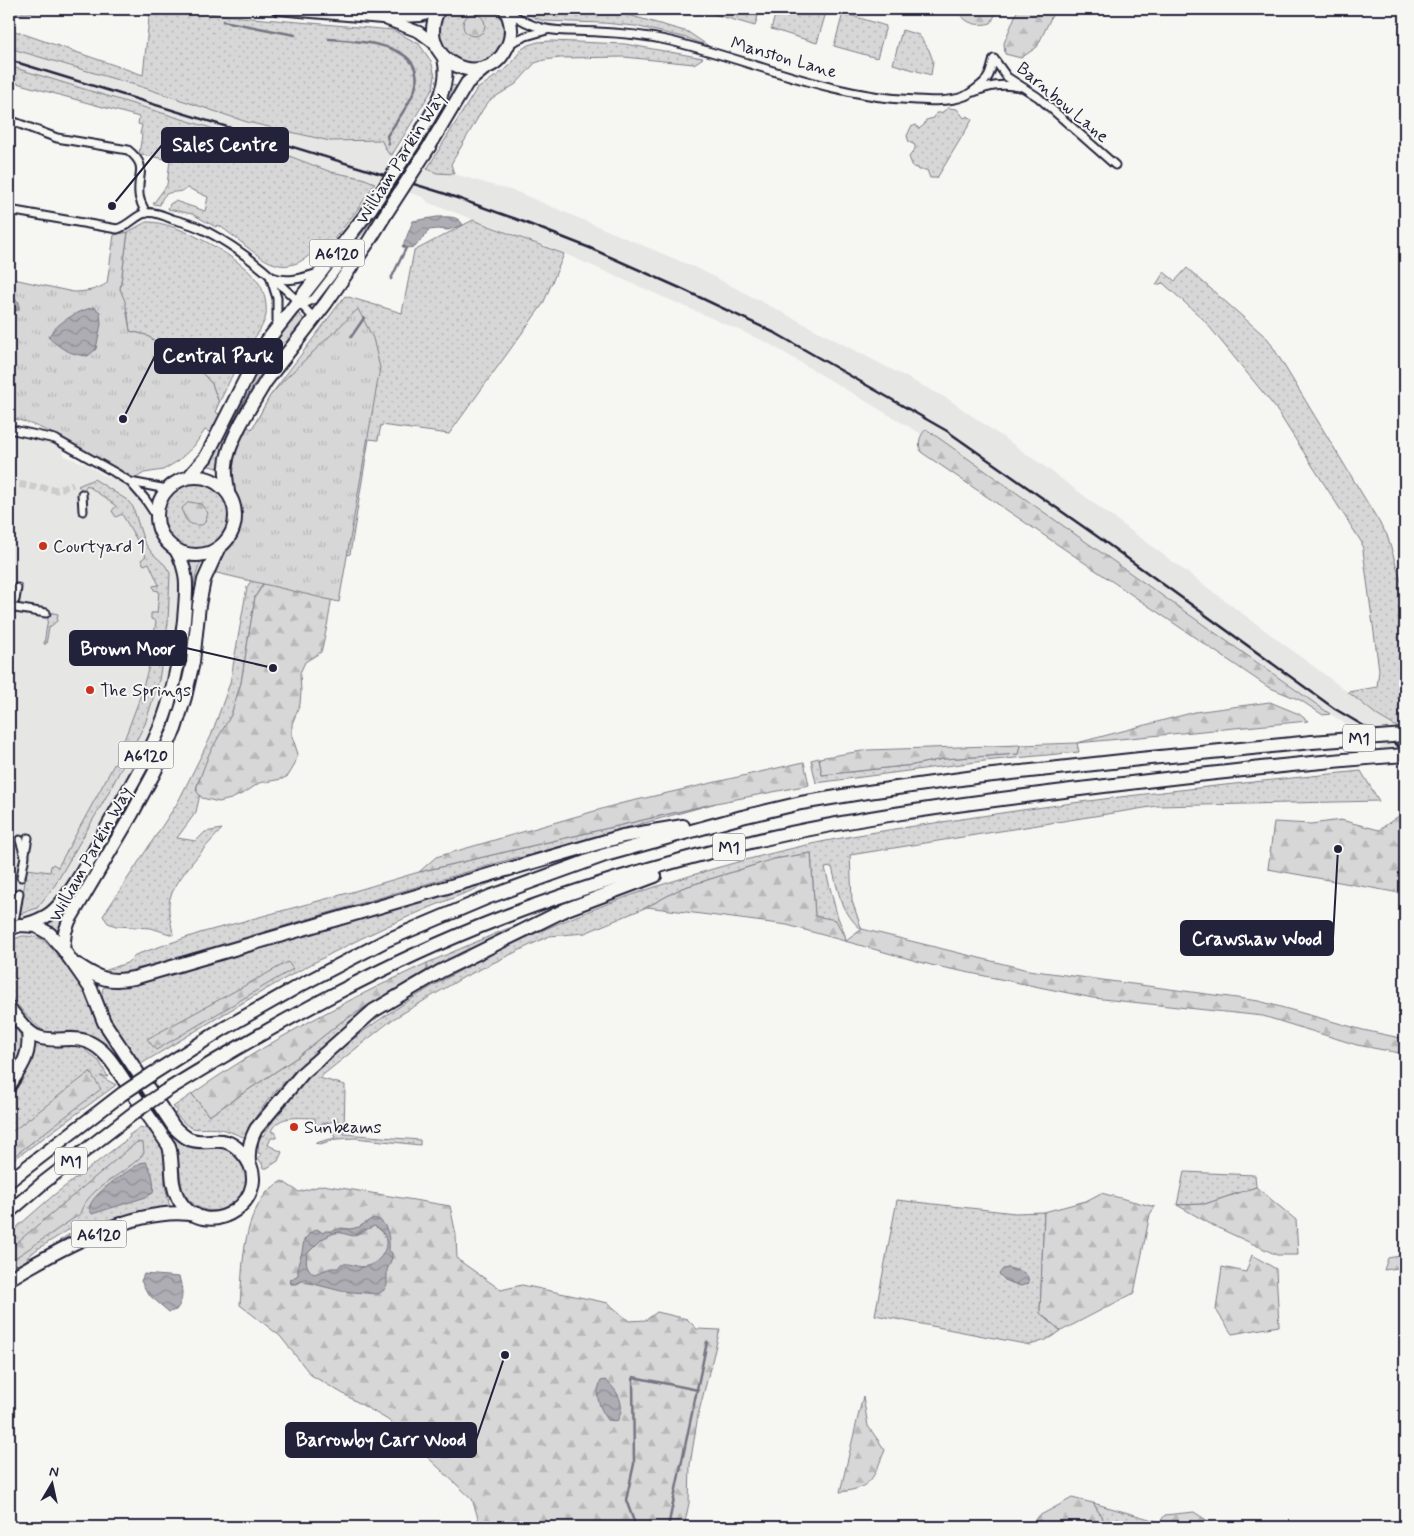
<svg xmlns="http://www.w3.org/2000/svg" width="1414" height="1536" font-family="Mynerve,sans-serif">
  <defs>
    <pattern id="grass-dots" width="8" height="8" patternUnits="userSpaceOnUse" patternTransform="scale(1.25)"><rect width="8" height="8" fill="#d7d7d7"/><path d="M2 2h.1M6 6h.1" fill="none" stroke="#b8b8b9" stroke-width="1.8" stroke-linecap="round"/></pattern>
    <pattern id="forest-firs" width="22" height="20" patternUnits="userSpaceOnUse" patternTransform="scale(1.25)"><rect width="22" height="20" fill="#d7d7d7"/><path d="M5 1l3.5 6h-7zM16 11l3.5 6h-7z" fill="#b8b8b9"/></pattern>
    <pattern id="park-tufts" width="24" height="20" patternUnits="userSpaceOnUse" patternTransform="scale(1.25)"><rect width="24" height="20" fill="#d7d7d7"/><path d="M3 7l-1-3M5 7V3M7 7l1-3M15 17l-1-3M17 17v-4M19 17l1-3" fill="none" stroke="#b8b8b9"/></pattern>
    <pattern id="water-waves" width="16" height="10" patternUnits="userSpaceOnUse" patternTransform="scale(1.25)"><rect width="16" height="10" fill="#adadb3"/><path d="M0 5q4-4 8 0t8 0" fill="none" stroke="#8c8c93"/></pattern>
  </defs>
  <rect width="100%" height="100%" fill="#f6f6f2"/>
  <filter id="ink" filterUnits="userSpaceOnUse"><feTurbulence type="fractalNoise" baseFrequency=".02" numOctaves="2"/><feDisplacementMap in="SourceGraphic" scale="10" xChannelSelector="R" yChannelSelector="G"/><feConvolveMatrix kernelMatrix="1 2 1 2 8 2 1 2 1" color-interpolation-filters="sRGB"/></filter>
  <g filter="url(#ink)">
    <!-- built -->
    <g fill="#e6e6e4">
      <polygon points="9,48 142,87 247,122 330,141 381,140 388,153 437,173 454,174 517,192 701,270 948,399 1044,466 1348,692 1378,716 1405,732 1405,762 1330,714 926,429 921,434 766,342 549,247 429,203 423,197 362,178 331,172 234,135 9,66"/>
      <polygon points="9,431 52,442 60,446 65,456 86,464 108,478 114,472 130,482 157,517 160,531 167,542 176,550 182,560 176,673 129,787 49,915 9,923"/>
    </g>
    <!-- grass -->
    <g fill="url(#grass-dots)" stroke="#7c7c89">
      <polygon points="9,9 51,9 51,11 9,15"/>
      <polygon points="150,9 171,9 252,18 393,30 419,44 431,61 435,76 433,88 392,155 388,153 381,140 330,141 247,122 142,87 9,48 9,29 143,75"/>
      <polygon points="365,9 421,9 406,12"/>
      <path d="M446,9H498C506,20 508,33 501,45C499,48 498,52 495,55C486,65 466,67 455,60C453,57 450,54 447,51C445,49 443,48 442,46C436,34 439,19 446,9Z"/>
      <polygon points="520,9 611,10 688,32 710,47 687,38 635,26 603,23 544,21 535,18"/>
      <polygon points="711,9 760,9 755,26 710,13"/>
      <polygon points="777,9 827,9 817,43 771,29"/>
      <polygon points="843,13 886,26 877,58 834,46"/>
      <polygon points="902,30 919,35 929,50 933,61 931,75 893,64"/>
      <polygon points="551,41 625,44 703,58 694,64 624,57 560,58 544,60 535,63 516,84 490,100 483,109 451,164 454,174 437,173 427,169 476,90 507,68 522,49 528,45 538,42"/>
      <path d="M9,66L234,135L331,172L362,178L375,183L358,209L330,244L325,239C282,293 259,252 218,225L216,227L192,214L168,209L170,204L175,201L205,211L208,197L188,188C178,196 164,186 160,205L153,204L167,185L170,160L139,154L142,135L140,134L142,125L138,124L139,117L9,81Z"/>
      <path d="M451,85L456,86C422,160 369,224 320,288L317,285L448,93Z"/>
      <polygon points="948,108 957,109 964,118 968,116 972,120 937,178 930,178 927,170 919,170 918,168 913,167 909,157 915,149 915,145 909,142 907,136 911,127 916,125 919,129 924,125 926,120 934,118 936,113 941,113"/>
      <path d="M473,220L564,254L543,304L449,434L381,425L378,440L369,439L350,554L333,560L278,558L255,597L241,683L231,715L198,782L196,790L200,794L196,812L177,838L196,841L205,832L222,829C209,843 169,885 169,904C168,914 172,925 173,935L151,928L116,926L108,923L103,916L178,802L211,736L230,683L247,587L262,564L252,429L270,396L345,296L402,313L414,251Z"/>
      <path d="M146,222C176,220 246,260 260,285C265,293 267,307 266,315C263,330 250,342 243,355C234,370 227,387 219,403L212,384L203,374L146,335L130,331L128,315L120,289L128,232Z"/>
      <polygon points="1187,268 1268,339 1387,535 1405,594 1405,732 1378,716 1348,692 1377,687 1379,670 1362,543 1274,406 1203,319 1163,283 1156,285 1164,272 1175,281"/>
      <path d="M297,312L303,318V324C265,363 229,414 218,468L209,466L208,464C223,445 230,420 241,399C257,368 277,340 297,312Z"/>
      <polygon points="94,479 127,500 133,507 144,542 152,553 165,565 170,573 168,623 164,648 159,680 145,724 105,799 55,885 37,908 20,914 27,869 50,872 51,866 53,864 58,867 117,759 138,703 150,663 156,621 151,619 151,613 157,613 159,591 154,590 153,586 159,585 149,563 144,565 141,560 146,556 122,514 116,517 112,511 116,506 87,485 83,491 78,486"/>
      <circle cx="196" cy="516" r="34"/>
      <path d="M187,561H201C199,567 196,573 195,579C193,589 194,599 194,609C192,633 189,658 183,681C160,764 112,835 69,909L65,906L161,734Z"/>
      <polygon points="49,612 58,614 57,621 49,628 46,644 44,644"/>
      <polygon points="1077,743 1079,752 984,761 816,783 811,760 819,758 822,775 913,765 943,759 1018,754 1020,745"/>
      <path d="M1361,771L1379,801L1157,806L850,855L852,901L862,930C842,913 838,892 832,867L825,868L837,915L845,935L846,942L815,916L811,853L774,859L682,888L647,907L585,933L549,936L464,977L393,1019L319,1078L345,1085L344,1134L420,1140V1145L355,1138L337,1139L320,1144L315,1143L335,1138L333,1132L335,1129L340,1127L338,1120L315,1126V1118C299,1118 279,1114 271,1131L276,1133V1138H271L268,1145L282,1152L278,1161L267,1168H263C263,1163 259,1161 258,1157L261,1156V1154L258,1153L259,1134L263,1136C302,1071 367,1025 431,987C539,924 660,880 781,851C845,835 910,827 975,817C1103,797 1232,784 1361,771Z"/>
      <polygon points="716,803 519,858 518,857 148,966 112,975 103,974 104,971 127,963 135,955 200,933 348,893 419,872"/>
      <path d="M559,857C493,882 426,907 362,938C286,975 214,1020 141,1064C133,1051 92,1000 104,987H118L135,983Z"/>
      <polygon points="62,910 67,914 58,933 47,924"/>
      <path d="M551,913L346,1027C318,1050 254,1103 246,1138C237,1135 228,1130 219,1129C195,1126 194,1136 175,1113L178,1111L173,1107L192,1094L209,1116L296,1058L341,1022L426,970L427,963L504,930Z"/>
      <path d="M22,936C28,936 34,936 41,939C55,947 83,989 91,1004C113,1038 135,1072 157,1105C161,1112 170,1130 176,1133C199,1147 237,1140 245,1171C253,1202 215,1223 192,1203C176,1190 183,1167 175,1150C166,1130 153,1111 140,1092C133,1082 127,1070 118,1062C106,1050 89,1032 72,1031C63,1031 54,1036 46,1032C37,1028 14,1003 10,994C6,987 9,951 9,941Z"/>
      <polygon points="34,1042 48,1046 78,1044 88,1048 85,1050 99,1061 108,1077 100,1076 116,1085 9,1163 9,1095 26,1071 33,1055"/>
      <polygon points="141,1127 142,1129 146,1127 158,1141 163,1151 165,1165 165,1186 170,1208 97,1226 59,1241 80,1227 78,1224 36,1250 28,1257 26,1262 9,1274 9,1234 55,1194 130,1137 129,1135"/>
      <polygon points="1184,1172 1255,1175 1256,1187 1205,1204 1177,1205"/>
      <polygon points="897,1200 1015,1213 1044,1212 1040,1313 1061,1331 1046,1340 1030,1345 875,1315"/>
      <polygon points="1093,1503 1160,1522 1156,1527 1108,1527"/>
    </g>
    <!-- forest -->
    <g fill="url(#forest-firs)" stroke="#7c7c89">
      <path d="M957,9H998L991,23C976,27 964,23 957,9Z"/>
      <polygon points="1018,9 1055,9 1037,47 1021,58 1005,54 1004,43"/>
      <circle cx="474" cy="25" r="11"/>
      <path d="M926,429L1330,714L1323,715L1300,700L1268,687L921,452C918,442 919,437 926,429Z"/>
      <path d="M189,502L201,504L208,513L205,522L202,525C189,526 184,521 182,508Z"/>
      <path d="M274,568L333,584C331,607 327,629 321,652L305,662L300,673L301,692L300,704L292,724V736L298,754L294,766L288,776L282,779L259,783L246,792L231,799L219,802L202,798L197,792V786L209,754L231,715L241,683L255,597Z"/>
      <polygon points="1270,702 1299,714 1308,721 1077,743 1195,712"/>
      <polygon points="1020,745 1018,754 943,759 913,765 822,775 819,758 868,750"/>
      <polygon points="804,762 809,785 716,803 419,872 436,857 619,804"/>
      <polygon points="1400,815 1405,817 1405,894 1268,869 1274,822 1311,824 1341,820 1379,830"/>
      <polygon points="811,853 815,916 836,920 846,941 862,929 1028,970 1259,1001 1363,1030 1405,1039 1405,1054 1357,1045 1263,1016 1093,998 931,965 787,925 647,907 682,888 774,859"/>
      <polygon points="288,962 293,969 156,1050 147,1039"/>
      <path d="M427,963V970L341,1022L296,1058L209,1116L192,1094C266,1042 345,1001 427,963Z"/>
      <polygon points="90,1072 101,1089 9,1160 9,1134"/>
      <path d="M137,1142L143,1143L144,1153C127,1174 87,1187 80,1214L21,1254L9,1261V1249Z"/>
      <path d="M282,1181L299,1192L323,1185L450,1206L456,1235L457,1259L501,1290L522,1285L608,1303L629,1321L646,1320L657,1312L687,1319L697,1329L720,1330L698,1415L690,1465L689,1503L684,1527H493L479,1521L472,1499L388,1420L311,1375L280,1336L240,1305C243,1267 241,1224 267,1192C271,1188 277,1184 282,1181Z"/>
      <polygon points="1256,1187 1296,1220 1298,1255 1277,1255 1214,1226 1177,1205 1205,1204"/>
      <polygon points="1101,1193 1155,1207 1150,1214 1134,1293 1061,1331 1040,1313 1044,1212 1086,1201"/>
      <polygon points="1252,1255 1276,1269 1279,1326 1232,1334 1216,1310 1222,1267 1246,1272"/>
      <polygon points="1405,1255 1405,1267 1384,1270 1388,1258"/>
      <path d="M863,1396L868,1426L885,1450C873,1478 873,1488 840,1492Z"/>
      <polygon points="1072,1498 1093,1503 1108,1527 1031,1527 1037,1517"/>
      <polygon points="1194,1512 1217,1527 1156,1527 1165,1515"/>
    </g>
    <!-- park -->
    <g fill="url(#park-tufts)" stroke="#7c7c89">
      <path d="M128,232L120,289L125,301L130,331L146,335L203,374L212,384L219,403L215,412L252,429L270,396L284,380L358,309L373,338L380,368L339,602L213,572L238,532L240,524V508L231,481L230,470L237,444L205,430L194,446L178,461L163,470L144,473L130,482C89,453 58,431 9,417V278L73,292C84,292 98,290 107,283L114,235Z"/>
      <path d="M9,1016C20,1029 26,1042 19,1059L17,1058L9,1071Z"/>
    </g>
    <!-- water -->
    <g fill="url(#water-waves)" stroke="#757583" fill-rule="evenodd">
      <path d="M437,217C447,217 458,215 463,225L448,230L438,229L429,230L415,247L405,248L403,246L413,221Z"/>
      <polygon points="9,296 19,302 19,310 13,311 9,316"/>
      <path d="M94,307L100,312L101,324L96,349L88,356C71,355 61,349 48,337C59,321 76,312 94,307Z"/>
      <path d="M146,1162C152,1171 155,1182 153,1193L146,1197L92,1214L89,1208C93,1192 126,1173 140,1163Z"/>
      <path d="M373,1218C388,1220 390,1238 389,1251L392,1253V1258L387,1270V1285L384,1290L378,1294L341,1291L302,1281L297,1284H291L290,1280L298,1275V1265L302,1252L304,1240L310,1233L317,1229L323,1233L325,1231H333L341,1228L350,1229L359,1227ZM374,1226C395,1235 386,1261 367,1266C358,1269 350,1262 341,1264L338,1268H331L314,1274C307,1269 305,1263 307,1254L322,1239L332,1234L338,1232L353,1236Z"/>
      <path d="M1009,1268C1018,1271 1028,1270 1029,1283L1021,1286L1006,1281L999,1274L1003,1269Z"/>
      <path d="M144,1274L179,1277C183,1289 184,1301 176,1310L169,1312L148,1294L141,1281Z"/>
      <path d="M605,1380C618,1390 627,1406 617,1421L608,1420C599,1407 594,1396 601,1381Z"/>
    </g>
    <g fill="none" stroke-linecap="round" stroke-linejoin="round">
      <!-- stream -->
      <g stroke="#757583" stroke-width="2.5">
        <polyline points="223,21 295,35"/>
        <path d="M329,39C359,41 428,43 415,89C410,104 396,122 387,136L389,144"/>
        <polyline points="391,279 406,248 403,246"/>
        <polyline points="351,337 364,318"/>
        <polyline points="636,1527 626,1500 634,1464 633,1377 698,1390"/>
        <polyline points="668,1527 707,1342"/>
      </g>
      <!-- street-tunnel -->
      <polyline stroke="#cccccd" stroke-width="7" stroke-dasharray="7 3.5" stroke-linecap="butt" points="9,483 57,490 73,484"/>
      <defs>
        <g id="street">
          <path d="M508,11C539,35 562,30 598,32C621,33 643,35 666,40C749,59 829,97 916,100C932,101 950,102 965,96C971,93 985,83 988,77C991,72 992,64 994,59"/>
          <polyline points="510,43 526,36 547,30"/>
          <polyline points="994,59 1007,77 1038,97 1115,165"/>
          <path d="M974,92C989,86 1002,83 1019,87"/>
          <path d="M9,120L57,138L128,150C149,167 137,173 139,194C139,200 143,207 146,213"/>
          <path d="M9,210L117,229C129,226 137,214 146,213C154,211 165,216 172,219C184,222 197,226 208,232C248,253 284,286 314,318"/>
          <path d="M272,277C287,283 303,278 318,273"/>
          <polyline points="271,279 277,298 277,325"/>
          <polyline points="302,305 314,299 351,251 365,244"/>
          <polyline points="9,429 55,439 114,472 130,482 145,499 157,517"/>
          <polyline points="130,482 167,489"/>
          <polyline points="82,494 83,511"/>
          <polyline points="9,604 15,600 17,588"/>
          <polyline points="9,607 46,613"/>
          <polyline points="20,840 25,856 21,877"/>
          <polyline points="25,853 28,838"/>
          <polyline points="15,916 19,893"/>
        </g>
        <g id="secondary">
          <polyline points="277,9 382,18 421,16 438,10"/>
          <polyline points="385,19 419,32 435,44"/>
        </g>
        <g id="highway">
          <path d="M439,9C412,58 483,94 506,49C514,35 512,22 505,9"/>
          <path d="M416,140C430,115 452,89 444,58"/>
          <polyline points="429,147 467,83 485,68"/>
          <circle cx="196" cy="516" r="39"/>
          <polyline points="189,477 206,457 250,370 267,341 371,208"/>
          <path d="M228,492C227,483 225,473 226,465C228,440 253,403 266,381L326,303L369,241L385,215"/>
          <path d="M27,924C34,922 42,919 48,915C69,901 92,854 105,831C127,791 155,748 168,705C176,677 181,648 184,620C186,593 190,574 176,550"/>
          <path d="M9,929L20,925L36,926L50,934L63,949L91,989L104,1022L174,1127C179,1132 183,1136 189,1139C209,1147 223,1131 242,1153C281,1195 206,1249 178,1198C169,1182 174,1163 169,1146C155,1125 140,1104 126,1083C117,1070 108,1053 94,1045C77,1033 57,1044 38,1037C26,1032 17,1018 9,1008"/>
          <polyline points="63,949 65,932 69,921 132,814 154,773 175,729 185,697 193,662 199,605 204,580 218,549"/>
          <path d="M78,965C99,979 109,983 134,978L623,836L683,826"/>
          <polyline points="152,1074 223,1029 297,987 387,940 489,897 605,855 742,817 801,803 861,793 975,777 1140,759 1312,742"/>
          <path d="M9,1086C22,1066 31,1055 28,1031"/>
          <path d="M164,1092C273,1025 382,964 501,918C581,887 668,862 751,842C859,816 970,803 1080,789C1188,776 1297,763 1405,755"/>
          <path d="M249,1162C248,1150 250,1140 256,1129L303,1073L373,1011L441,971L567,909L655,876"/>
          <polyline points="9,1181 122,1094"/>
          <polyline points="9,1212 43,1183 135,1112"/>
          <path d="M9,1279C57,1250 139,1204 196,1215"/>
        </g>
      </defs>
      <!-- street casing -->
      <use href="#street" stroke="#22223b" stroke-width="11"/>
      <!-- secondary casing -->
      <use href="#secondary" stroke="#22223b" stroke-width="14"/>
      <!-- highway casing -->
      <use href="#highway" stroke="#22223b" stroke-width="16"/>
      <!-- street -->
      <use href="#street" stroke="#f6f6f2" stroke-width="7"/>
      <!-- secondary -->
      <use href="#secondary" stroke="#f6f6f2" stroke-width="10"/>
      <!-- highway -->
      <use href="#highway" stroke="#f6f6f2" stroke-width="12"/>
      <!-- rail -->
      <polyline stroke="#22223b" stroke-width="2.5" points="9,60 443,193 516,219 590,248 680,288 777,334 947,431 1098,537 1335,709 1405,750"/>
      <defs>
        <g id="highway-bridge">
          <polyline points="371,208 416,140"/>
          <polyline points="385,215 429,147"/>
          <polyline points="1312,742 1405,735"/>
          <polyline points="122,1094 152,1074"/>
          <polyline points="135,1112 164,1092"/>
        </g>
      </defs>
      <!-- highway-bridge casing -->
      <use href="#highway-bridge" stroke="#22223b" stroke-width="16" stroke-linecap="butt"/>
      <!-- highway-bridge -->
      <use href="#highway-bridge" stroke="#f6f6f2" stroke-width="12"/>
    </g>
  </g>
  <!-- markers -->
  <g fill="#c8321e" stroke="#f6f6f2" stroke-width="2">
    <circle cx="43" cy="546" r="5"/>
    <circle cx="90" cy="690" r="5"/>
    <circle cx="294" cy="1127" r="5"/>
  </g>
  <g text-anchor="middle" stroke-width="4" stroke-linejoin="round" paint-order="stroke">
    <!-- shield labels -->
    <g fill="#f6f6f2" stroke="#626272" stroke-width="1">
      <rect x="309.5" y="239.5" width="55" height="27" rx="4"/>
      <rect x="1343" y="724.5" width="32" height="27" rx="4"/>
      <rect x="118.5" y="741.5" width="55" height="27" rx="4"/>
      <rect x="713" y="833.5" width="32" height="27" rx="4"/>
      <rect x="55" y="1147.5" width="32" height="27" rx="4"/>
      <rect x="71.5" y="1220.5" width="55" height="27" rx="4"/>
    </g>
    <g font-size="16" font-weight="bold" fill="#22223b">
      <text x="337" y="259">A6120</text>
      <text x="1359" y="744">M1</text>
      <text x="146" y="761">A6120</text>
      <text x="729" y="853">M1</text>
      <text x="71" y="1167">M1</text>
      <text x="99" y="1240">A6120</text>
    </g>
    <!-- street labels -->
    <g font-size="18" fill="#22223b" stroke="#f6f6f2">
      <text transform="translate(784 57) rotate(16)" y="6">Manston Lane</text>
      <text transform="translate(1063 102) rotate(40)" y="6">Barnbow Lane</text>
      <text transform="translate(400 158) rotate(-58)" y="6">William Parkin Way</text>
      <text transform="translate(90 854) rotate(-61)" y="6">William Parkin Way</text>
    </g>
    <!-- poi labels -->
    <g font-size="18" fill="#22223b" stroke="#f6f6f2" text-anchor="start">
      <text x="53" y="552">Courtyard 1</text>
      <text x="100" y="696">The Springs</text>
      <text x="304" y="1133">Sunbeams</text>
    </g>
  </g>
  <!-- callouts -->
  <path fill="none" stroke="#22223b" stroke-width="2" d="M112 206L162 145M123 419L155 356M273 668L186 648M1338 849L1333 938M505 1355L476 1440"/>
  <g fill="#22223b" stroke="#f6f6f2" stroke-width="2">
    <circle cx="112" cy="206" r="5"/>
    <circle cx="123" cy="419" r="5"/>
    <circle cx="273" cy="668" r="5"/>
    <circle cx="1338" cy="849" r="5"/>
    <circle cx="505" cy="1355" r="5"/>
  </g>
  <g fill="#22223b" stroke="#22223b" stroke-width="2">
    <rect x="162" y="128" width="126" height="34" rx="5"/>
    <rect x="155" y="339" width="127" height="34" rx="5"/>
    <rect x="70" y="631" width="116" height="34" rx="5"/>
    <rect x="1181" y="921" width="152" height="34" rx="5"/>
    <rect x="286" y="1423" width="190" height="34" rx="5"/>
  </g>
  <g font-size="19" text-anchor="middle" font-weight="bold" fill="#fff">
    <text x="225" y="151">Sales Centre</text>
    <text x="218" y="362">Central Park</text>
    <text x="128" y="655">Brown Moor</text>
    <text x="1257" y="945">Crawshaw Wood</text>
    <text x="381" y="1446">Barrowby Carr Wood</text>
  </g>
  <!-- margin -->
  <rect width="1414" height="1536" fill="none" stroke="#f6f6f2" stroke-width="30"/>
  <rect x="15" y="15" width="1384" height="1506" fill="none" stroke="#22223b" stroke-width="2" filter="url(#ink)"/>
  <!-- north arrow -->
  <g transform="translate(52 1484) rotate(9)" stroke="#f6f6f2" stroke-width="4" paint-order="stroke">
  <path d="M0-4L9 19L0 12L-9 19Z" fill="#22223b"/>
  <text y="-8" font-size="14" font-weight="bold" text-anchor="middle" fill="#22223b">N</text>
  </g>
</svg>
